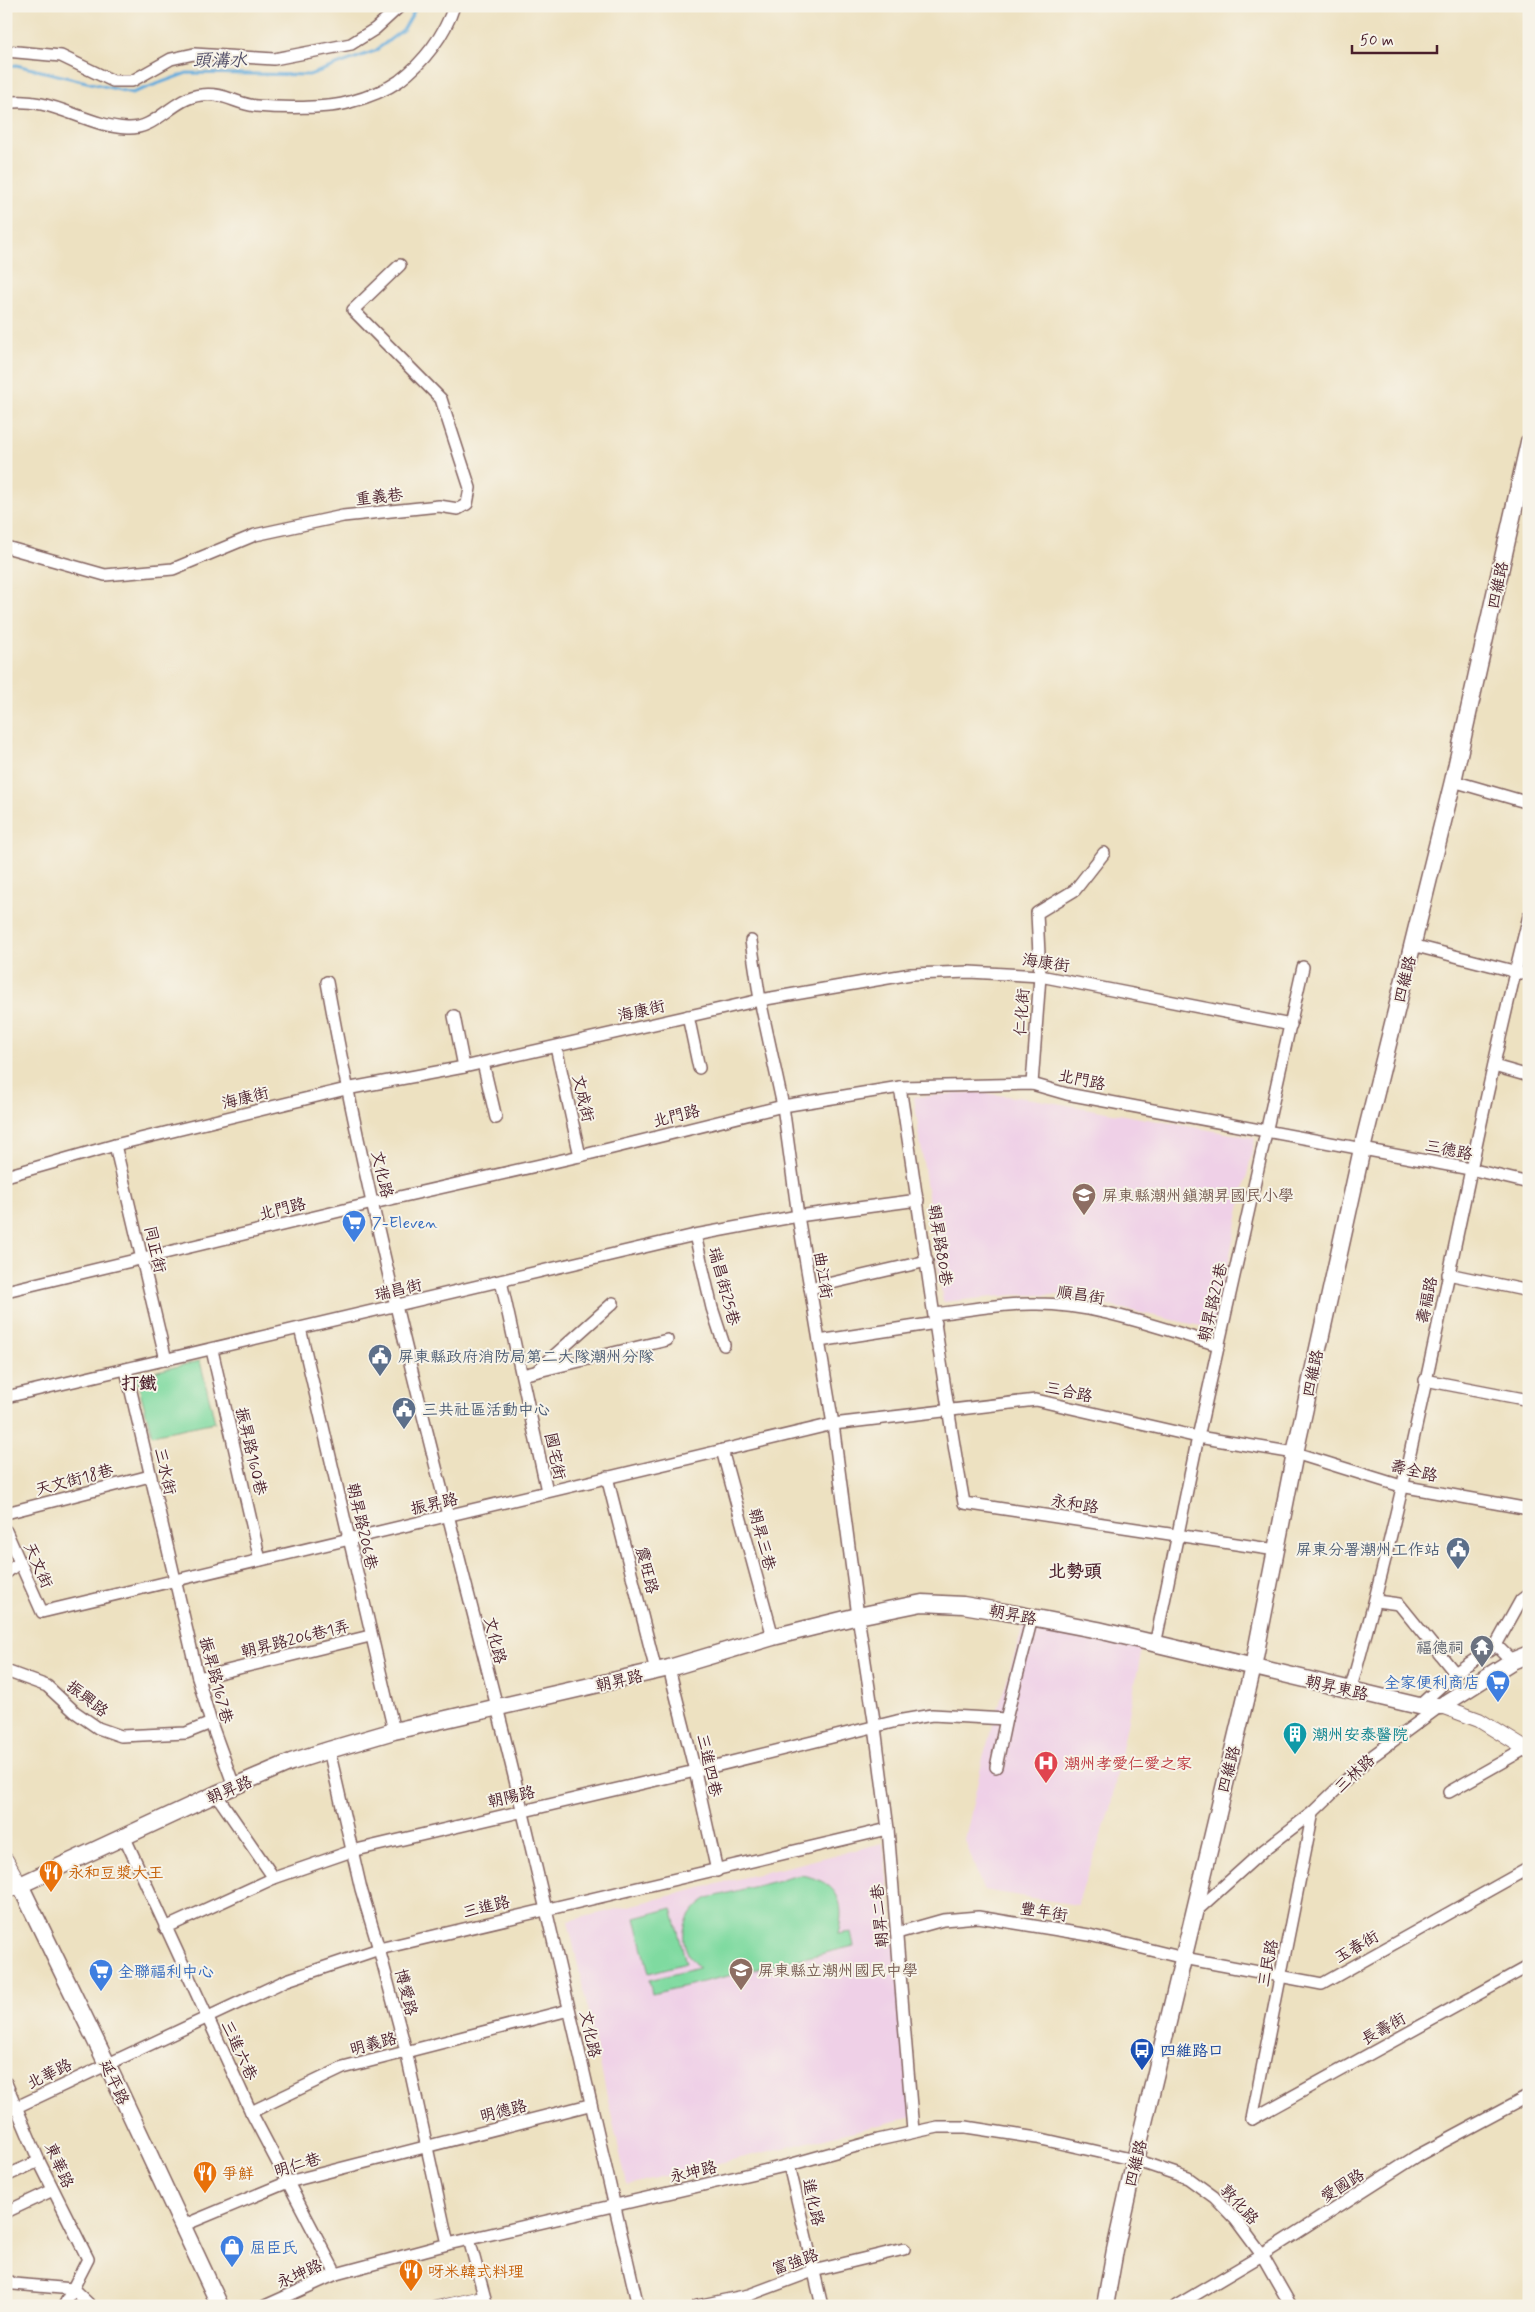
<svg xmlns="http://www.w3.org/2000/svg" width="1535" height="2312" font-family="Mynerve,'LXGW WenKai TC',sans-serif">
  <rect width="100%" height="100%" fill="#f7f3e8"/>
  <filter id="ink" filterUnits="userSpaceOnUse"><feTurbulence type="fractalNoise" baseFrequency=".02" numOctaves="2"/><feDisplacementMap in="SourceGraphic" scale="10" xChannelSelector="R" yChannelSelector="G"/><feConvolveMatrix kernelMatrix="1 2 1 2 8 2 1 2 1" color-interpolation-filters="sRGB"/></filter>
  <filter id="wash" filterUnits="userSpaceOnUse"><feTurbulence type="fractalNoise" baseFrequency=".0096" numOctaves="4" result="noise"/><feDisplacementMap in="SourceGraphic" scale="20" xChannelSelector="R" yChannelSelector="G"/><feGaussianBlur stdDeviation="1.12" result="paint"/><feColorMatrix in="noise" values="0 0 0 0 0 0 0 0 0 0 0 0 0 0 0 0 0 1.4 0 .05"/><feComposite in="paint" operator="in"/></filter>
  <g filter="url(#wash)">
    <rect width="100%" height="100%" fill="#ede1c1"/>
    <!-- built -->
    <g fill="#efd0e7">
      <polygon points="975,1092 1033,1099 1255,1138 1214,1329 1060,1295 1014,1295 943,1302 914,1097"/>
      <polygon points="1024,1624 1143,1644 1110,1809 1077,1905 983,1890 965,1840 983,1758"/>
      <polygon points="883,1843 913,2117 627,2185 568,1921"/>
    </g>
    <!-- green -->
    <g fill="#7fdaa0" stroke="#647c66">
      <polygon points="200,1361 215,1422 152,1435 136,1376"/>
      <path d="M800,1875C836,1880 847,1901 838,1934L851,1932L854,1946L652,1994L649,1980L699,1968C675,1945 680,1915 708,1898Z"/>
      <polygon points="672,1908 686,1963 649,1973 635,1918"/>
    </g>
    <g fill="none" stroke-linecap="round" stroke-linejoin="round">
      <!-- stream -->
      <polyline stroke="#65acdc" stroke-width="3" points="6,68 16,65 132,93 187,73 309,75 375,51 404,29 417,6"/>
    </g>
  </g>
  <g filter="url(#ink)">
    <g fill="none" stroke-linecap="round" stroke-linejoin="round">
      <defs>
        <polyline id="pedestrian" points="435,2306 484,2295"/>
        <g id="minor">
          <polyline points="6,51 61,56 113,81 132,81 171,59 194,54 274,59 351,44 375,29 400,6"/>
          <path d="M6,103C50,95 85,126 127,128C157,130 172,98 201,95C224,92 236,104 256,106C279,108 329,109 350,102C365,98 386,90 399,81C423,63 445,35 454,6"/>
          <polyline points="6,547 105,575 173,569 255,535 343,516 439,506 458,509 467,504 470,488 441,399 353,310 400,265"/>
          <polyline points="1453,781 1529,803"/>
          <polyline points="751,941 760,1000 783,1106 798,1216 833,1424 858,1616 875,1727 888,1829 913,2131"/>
          <polyline points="1412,945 1529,975"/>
          <path d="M327,982C371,1226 436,1466 497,1707C547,1906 591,2106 638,2306"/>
          <polyline points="454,1016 464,1067"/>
          <polyline points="688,1016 699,1068"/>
          <polyline points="556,1047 580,1156"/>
          <polyline points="483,1063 496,1118"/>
          <polyline points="1494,1066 1529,1076"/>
          <polyline points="1032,1084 1040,976 1037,913 1075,890 1104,853"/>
          <path d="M900,1087C922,1226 939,1365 964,1503L1276,1550"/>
          <polyline points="115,1145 166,1360"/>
          <polyline points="6,1176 115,1145 346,1089 464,1067 760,1000 911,974 969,972 1040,976 1291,1025"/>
          <polyline points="695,1235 712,1308 724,1345"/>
          <polyline points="1448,1274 1529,1291"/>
          <polyline points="501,1281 547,1491"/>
          <polyline points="810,1288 927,1261"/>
          <polyline points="6,1291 373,1203 580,1156 783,1106 900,1087 1032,1084 1067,1094 1470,1169 1529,1183"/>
          <path d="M935,1314C969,1310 1004,1303 1037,1304C1098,1304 1161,1329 1219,1345"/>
          <polyline points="300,1328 394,1731"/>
          <polyline points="819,1341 936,1323"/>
          <polyline points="212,1350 260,1560"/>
          <polyline points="126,1370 198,1678 211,1723 234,1786"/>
          <polyline points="538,1370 613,1303"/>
          <polyline points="522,1375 667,1340"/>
          <polyline points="1425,1380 1529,1400"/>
          <polyline points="6,1397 695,1235 798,1216 918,1200"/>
          <polyline points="722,1450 773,1637"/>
          <polyline points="607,1477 656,1671"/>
          <polyline points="6,1513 150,1476"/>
          <polyline points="6,1531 42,1612 833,1424 1036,1400 1198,1437 1295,1453 1401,1486 1529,1509"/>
          <polyline points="6,1573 20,1562"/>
          <polyline points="1376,1601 1399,1604 1455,1673"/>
          <polyline points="1155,1645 1198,1437 1303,967"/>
          <polyline points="1496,1645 1512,1661"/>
          <polyline points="669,1668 695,1771 717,1871"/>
          <polyline points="6,1671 47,1686 75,1712 98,1728 121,1736 186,1733 211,1723"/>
          <polyline points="198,1678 370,1636"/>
          <path d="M1350,1691C1423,1436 1464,1173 1529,916"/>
          <polyline points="1419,1706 1455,1673 1496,1645 1521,1600 1529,1594"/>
          <polyline points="329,1750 361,1889 379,1949 406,2051 448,2244"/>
          <polyline points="996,1767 1006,1719 1032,1618"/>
          <polyline points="1449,1792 1525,1749"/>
          <polyline points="216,1794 274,1878"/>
          <polyline points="124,1836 251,2112 336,2274"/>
          <polyline points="1194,1913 1264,1850 1313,1812 1367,1760 1439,1707"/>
          <polyline points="165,1928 274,1878 352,1851 695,1771 897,1721 932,1715 1006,1719"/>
          <polyline points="897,1933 943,1920 978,1917 1089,1935 1184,1958 1322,1984 1529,1868"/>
          <polyline points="6,2083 39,2161 88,2259 64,2306"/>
          <polyline points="6,2112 287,1980 379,1949 888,1829"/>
          <polyline points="251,2112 343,2068 569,2010"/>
          <polyline points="1252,2119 1529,1966"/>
          <polyline points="1252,2119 1313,1812"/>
          <polyline points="789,2165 822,2306"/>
          <polyline points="6,2176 39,2161"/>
          <polyline points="6,2212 53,2190"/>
          <polyline points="182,2226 288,2182 589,2105"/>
          <polyline points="469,2239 487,2306"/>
          <polyline points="6,2280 14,2284 73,2289 91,2306"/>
          <polyline points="265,2306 336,2274 448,2244 789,2165 878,2140 938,2127 966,2127 1037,2138 1135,2160 1188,2178 1214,2197 1236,2220 1262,2255 1291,2306"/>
          <polyline points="697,2306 749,2295 813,2271 904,2249"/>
          <polyline points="1176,2306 1262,2255 1417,2156 1529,2096"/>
        </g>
        <g id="tertiary">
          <polyline points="1441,1706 1479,1720 1529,1751"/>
          <polyline points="6,1860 20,1885 6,1892"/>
        </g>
        <g id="secondary">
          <polyline points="220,2306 107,2064 20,1885 216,1794 291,1762 329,1750 394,1731 669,1668 773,1637 858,1616 922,1603 963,1605 1005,1612 1098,1630 1419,1706 1441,1706 1512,1661 1529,1654"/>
          <polyline points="1105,2306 1115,2250 1135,2160 1253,1667 1295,1453 1362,1149 1453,781 1529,442"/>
        </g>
      </defs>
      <!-- pedestrian casing -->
      <use href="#pedestrian" stroke="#836360" stroke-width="11"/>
      <!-- minor casing -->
      <use href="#minor" stroke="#836360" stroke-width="14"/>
      <!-- tertiary casing -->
      <use href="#tertiary" stroke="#836360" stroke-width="16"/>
      <!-- secondary casing -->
      <use href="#secondary" stroke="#836360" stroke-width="19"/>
      <!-- pedestrian -->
      <use href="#pedestrian" stroke="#fff" stroke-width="9"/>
      <!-- minor -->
      <use href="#minor" stroke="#fff" stroke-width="11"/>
      <!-- tertiary -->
      <use href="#tertiary" stroke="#fff" stroke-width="14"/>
      <!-- secondary -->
      <use href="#secondary" stroke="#fff" stroke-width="16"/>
    </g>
  </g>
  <!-- icons -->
  <defs>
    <symbol id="school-pin" viewBox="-11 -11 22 30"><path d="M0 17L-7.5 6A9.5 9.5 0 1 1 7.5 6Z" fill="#8d6e63" stroke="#f7f3e8"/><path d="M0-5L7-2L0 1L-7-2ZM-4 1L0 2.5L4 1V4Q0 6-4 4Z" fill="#fff"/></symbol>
    <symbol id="supermarket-pin" viewBox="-11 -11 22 30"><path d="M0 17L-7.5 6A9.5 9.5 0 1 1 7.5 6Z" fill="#3f7fe0" stroke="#f7f3e8"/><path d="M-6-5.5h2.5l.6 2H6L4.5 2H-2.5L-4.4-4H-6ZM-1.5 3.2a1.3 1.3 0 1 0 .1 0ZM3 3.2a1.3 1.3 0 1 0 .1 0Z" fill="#fff"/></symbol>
    <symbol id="civic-pin" viewBox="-11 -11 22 30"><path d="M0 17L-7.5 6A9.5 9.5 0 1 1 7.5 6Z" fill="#5c6f8a" stroke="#f7f3e8"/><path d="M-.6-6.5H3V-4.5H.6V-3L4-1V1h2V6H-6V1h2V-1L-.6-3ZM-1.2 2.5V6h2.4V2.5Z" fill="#fff"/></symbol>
    <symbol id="temple-pin" viewBox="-11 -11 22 30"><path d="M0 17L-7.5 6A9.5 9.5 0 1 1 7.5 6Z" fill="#6b7280" stroke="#f7f3e8"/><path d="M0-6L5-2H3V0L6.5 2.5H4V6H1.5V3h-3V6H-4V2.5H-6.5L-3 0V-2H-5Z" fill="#fff"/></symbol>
    <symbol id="building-pin" viewBox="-11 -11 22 30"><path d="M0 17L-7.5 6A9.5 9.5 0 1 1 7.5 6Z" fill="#0f9aa8" stroke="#f7f3e8"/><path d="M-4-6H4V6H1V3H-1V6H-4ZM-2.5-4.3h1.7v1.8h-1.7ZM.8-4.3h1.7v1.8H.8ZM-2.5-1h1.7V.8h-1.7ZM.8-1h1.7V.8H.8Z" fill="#fff"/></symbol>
    <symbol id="hospital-pin" viewBox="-11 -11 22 30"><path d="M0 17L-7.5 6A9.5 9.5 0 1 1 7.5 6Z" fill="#e0444e" stroke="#f7f3e8"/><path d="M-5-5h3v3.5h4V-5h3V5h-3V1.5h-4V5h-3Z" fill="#fff"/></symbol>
    <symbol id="restaurant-pin" viewBox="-11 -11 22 30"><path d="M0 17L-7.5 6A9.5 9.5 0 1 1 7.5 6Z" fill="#e8710a" stroke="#f7f3e8"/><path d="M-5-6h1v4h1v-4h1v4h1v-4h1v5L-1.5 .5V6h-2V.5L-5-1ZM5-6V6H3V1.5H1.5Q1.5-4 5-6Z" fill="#fff"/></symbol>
    <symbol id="bus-pin" viewBox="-11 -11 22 30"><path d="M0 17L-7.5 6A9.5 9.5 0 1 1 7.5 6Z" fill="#1a4fb4" stroke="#f7f3e8"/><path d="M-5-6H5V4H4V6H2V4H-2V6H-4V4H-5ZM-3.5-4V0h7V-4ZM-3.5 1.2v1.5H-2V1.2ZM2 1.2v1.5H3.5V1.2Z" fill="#fff"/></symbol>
    <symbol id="shop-pin" viewBox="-11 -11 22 30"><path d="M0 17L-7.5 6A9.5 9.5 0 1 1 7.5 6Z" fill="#3f7fe0" stroke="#f7f3e8"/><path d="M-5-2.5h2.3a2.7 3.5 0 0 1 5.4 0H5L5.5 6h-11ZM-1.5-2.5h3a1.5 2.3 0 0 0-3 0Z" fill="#fff"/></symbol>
  </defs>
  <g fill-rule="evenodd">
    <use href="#school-pin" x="1070" y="1181" width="28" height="38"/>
    <use href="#supermarket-pin" x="340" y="1208" width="28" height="38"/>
    <use href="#civic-pin" x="366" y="1342" width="28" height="38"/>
    <use href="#civic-pin" x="390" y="1395" width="28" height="38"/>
    <use href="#civic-pin" x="1444" y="1535" width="28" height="38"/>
    <use href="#temple-pin" x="1468" y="1633" width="28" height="38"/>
    <use href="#supermarket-pin" x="1484" y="1668" width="28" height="38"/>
    <use href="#building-pin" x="1281" y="1720" width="28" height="38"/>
    <use href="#hospital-pin" x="1032" y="1749" width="28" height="38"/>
    <use href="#restaurant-pin" x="37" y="1858" width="28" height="38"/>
    <use href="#school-pin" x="727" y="1956" width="28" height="38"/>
    <use href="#supermarket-pin" x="87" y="1957" width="28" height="38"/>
    <use href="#bus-pin" x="1128" y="2036" width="28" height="38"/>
    <use href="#restaurant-pin" x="191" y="2159" width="28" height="38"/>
    <use href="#shop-pin" x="218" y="2233" width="28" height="38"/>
    <use href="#restaurant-pin" x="397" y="2257" width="28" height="38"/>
  </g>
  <g text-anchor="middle" stroke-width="4" stroke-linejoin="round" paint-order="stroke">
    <!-- street labels -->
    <g font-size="16" fill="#4a1f2b" stroke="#f7f3e8">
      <text transform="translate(379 496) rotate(-6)" y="6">重義巷</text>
      <text transform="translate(1497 585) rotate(-78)" y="6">四維路</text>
      <text transform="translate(1046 962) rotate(8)" y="6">海康街</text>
      <text transform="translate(1404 979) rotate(-76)" y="6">四維路</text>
      <text transform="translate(641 1010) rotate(-13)" y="6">海康街</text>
      <text transform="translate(1021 1012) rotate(-86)" y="6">仁化街</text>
      <text transform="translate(1082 1079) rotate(12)" y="6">北門路</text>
      <text transform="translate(245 1097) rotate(-14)" y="6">海康街</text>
      <text transform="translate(584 1098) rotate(77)" y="6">文成街</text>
      <text transform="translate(676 1115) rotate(-14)" y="6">北門路</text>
      <text transform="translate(1449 1149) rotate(11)" y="6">三德路</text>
      <text transform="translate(383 1174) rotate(77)" y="6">文化路</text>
      <text transform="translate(282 1208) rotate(-14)" y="6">北門路</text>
      <text transform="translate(941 1245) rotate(81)" y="6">朝昇路80巷</text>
      <text transform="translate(156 1249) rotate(77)" y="6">同正街</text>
      <text transform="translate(824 1275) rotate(81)" y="6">曲江街</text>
      <text transform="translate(725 1286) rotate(75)" y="6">瑞昌街25巷</text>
      <text transform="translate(398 1289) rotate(-13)" y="6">瑞昌街</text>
      <text transform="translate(1081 1294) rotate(9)" y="6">順昌街</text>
      <text transform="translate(1426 1300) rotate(-78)" y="6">壽福路</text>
      <text transform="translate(1212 1302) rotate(-77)" y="6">朝昇路22巷</text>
      <text transform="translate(1312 1373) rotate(-78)" y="6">四維路</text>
      <text transform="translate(1069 1391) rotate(12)" y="6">三合路</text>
      <text transform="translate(252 1451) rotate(77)" y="6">振昇路160巷</text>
      <text transform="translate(556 1456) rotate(78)" y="6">國宅街</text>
      <text transform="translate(1414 1470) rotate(13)" y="6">壽全路</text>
      <text transform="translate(166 1471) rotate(77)" y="6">三水街</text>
      <text transform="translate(74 1479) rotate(-15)" y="6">天文街18巷</text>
      <text transform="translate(434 1503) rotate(-13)" y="6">振昇路</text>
      <text transform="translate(1075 1503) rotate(9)" y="6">永和路</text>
      <text transform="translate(363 1526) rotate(77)" y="6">朝昇路206巷</text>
      <text transform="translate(763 1539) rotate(75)" y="6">朝昇三巷</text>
      <text transform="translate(39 1565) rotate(66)" y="6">天文街</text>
      <text transform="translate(648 1570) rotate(76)" y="6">震旺路</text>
      <text transform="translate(1013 1614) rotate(11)" y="6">朝昇路</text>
      <text transform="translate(295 1638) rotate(-14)" y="6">朝昇路206巷1弄</text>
      <text transform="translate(496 1640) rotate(76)" y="6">文化路</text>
      <text transform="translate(217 1680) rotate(75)" y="6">振昇路167巷</text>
      <text transform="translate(619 1680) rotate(-13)" y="6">朝昇路</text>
      <text transform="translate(1337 1687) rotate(13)" y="6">朝昇東路</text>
      <text transform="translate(88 1698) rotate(38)" y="6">振興路</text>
      <text transform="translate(710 1765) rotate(77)" y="6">三進四巷</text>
      <text transform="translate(1228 1769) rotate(-75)" y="6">四維路</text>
      <text transform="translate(1354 1773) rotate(-43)" y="6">三林路</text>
      <text transform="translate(229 1789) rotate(-23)" y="6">朝昇路</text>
      <text transform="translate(511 1796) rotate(-13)" y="6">朝陽路</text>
      <text transform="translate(486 1906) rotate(-14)" y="6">三進路</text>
      <text transform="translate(1044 1911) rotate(9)" y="6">豐年街</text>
      <text transform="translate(879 1916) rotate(-95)" y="6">朝昇二巷</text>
      <text transform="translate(1356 1946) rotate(-30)" y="6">玉春街</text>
      <text transform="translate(1267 1963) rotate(-79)" y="6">三民路</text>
      <text transform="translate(407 1992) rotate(76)" y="6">博愛路</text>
      <text transform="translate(1383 2028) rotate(-29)" y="6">長壽街</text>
      <text transform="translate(591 2034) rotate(78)" y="6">文化路</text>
      <text transform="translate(373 2043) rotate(-15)" y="6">明義路</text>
      <text transform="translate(240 2050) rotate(65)" y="6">三進六巷</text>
      <text transform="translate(49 2073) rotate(-26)" y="6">北華路</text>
      <text transform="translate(115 2082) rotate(65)" y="6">延平路</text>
      <text transform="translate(503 2110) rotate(-14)" y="6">明德路</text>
      <text transform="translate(1135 2163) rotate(-76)" y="6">四維路</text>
      <text transform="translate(297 2164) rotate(-17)" y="6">明仁巷</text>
      <text transform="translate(60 2165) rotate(66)" y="6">東華路</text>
      <text transform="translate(693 2171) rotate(-13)" y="6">永坤路</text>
      <text transform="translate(1342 2185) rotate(-32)" y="6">愛國路</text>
      <text transform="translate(814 2202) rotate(77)" y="6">進化路</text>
      <text transform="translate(1240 2204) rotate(47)" y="6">敦化路</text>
      <text transform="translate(795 2261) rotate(-19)" y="6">富強路</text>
      <text transform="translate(299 2273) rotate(-24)" y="6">永坤路</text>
    </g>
    <!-- education labels -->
    <g font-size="16" fill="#785e54" stroke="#f7f3e8" text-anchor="start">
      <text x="1102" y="1201">屏東縣潮州鎮潮昇國民小學</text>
      <text x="758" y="1976">屏東縣立潮州國民中學</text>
    </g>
    <!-- shop labels -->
    <g font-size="16" fill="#366cbe" stroke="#f7f3e8" text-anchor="start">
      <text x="372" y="1228">7-Eleven</text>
      <text x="1480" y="1688" text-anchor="end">全家便利商店</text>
      <text x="118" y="1977">全聯福利中心</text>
      <text x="250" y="2253">屈臣氏</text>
    </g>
    <!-- service labels -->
    <g font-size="16" fill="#4e5e75" stroke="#f7f3e8" text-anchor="start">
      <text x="398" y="1362">屏東縣政府消防局第二大隊潮州分隊</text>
      <text x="422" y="1415">三共社區活動中心</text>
      <text x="1440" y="1555" text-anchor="end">屏東分署潮州工作站</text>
    </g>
    <!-- worship labels -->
    <g font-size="16" fill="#5b616d" stroke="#f7f3e8" text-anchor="end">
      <text x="1464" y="1653">福德祠</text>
    </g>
    <!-- culture labels -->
    <g font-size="16" fill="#0d838f" stroke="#f7f3e8" text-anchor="start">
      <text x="1312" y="1740">潮州安泰醫院</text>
    </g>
    <!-- health labels -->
    <g font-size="16" fill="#be3a42" stroke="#f7f3e8" text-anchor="start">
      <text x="1064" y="1769">潮州孝愛仁愛之家</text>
    </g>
    <!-- food labels -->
    <g font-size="16" fill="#c56008" stroke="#f7f3e8" text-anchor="start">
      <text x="68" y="1878">永和豆漿大王</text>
      <text x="222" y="2179">爭鮮</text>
      <text x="428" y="2277">呀米韓式料理</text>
    </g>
    <!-- transit labels -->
    <g font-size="16" fill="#164399" stroke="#f7f3e8" text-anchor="start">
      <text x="1160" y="2056">四維路口</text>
    </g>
    <!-- water labels -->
    <g font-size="18" font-style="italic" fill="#535069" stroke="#f7f3e8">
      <text x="220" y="66">頭溝水</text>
    </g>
    <!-- neighbourhood labels -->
    <g font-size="18" font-weight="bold" fill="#4a1f2b" stroke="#f7f3e8">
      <text x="139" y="1389">打鐵</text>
      <text x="1075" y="1577">北勢頭</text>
    </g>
  </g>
  <!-- margin -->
  <rect width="1535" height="2312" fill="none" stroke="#f7f3e8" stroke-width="25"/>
  <!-- scale -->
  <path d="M1352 45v8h85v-8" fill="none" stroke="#4a1f2b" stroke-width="2.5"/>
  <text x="1360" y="45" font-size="15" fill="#4a1f2b" stroke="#f7f3e8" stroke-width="4" paint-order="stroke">50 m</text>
</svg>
